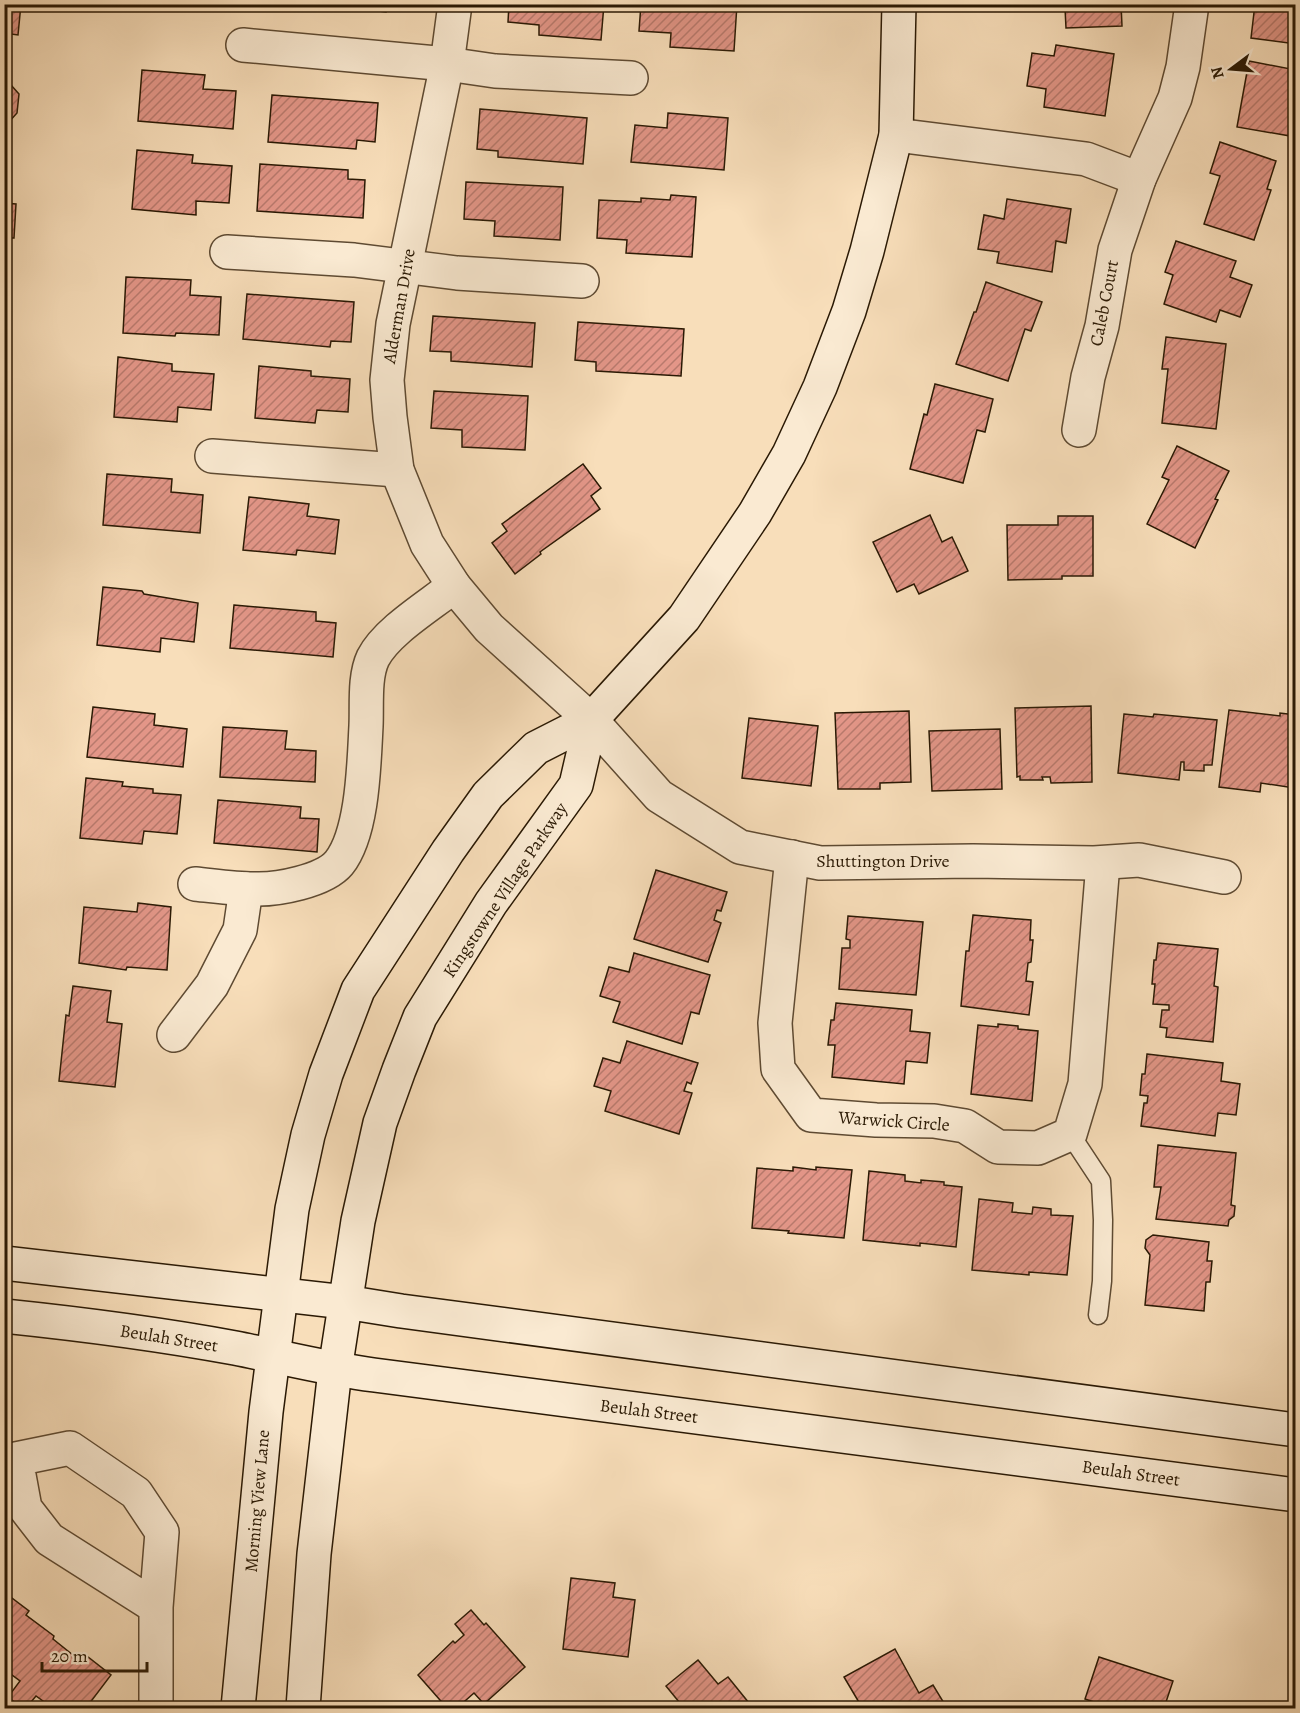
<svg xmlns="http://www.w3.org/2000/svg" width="1300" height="1713" font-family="Alegreya,serif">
  <defs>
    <pattern id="building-hatch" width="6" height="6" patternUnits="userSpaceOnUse" patternTransform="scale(1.5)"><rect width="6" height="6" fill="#e39688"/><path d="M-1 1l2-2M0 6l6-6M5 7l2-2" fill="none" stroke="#b87a6d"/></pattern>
  </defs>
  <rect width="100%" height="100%" fill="#f8deba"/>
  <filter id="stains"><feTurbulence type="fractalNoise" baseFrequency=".00333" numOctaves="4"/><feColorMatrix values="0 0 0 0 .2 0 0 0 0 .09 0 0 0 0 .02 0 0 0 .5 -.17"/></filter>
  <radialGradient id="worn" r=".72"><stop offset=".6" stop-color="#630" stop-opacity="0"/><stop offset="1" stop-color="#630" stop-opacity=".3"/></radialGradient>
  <!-- building -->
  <g fill="url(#building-hatch)" stroke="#2a1904" stroke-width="1.5">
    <polygon points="4,4 21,4 18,35 4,33"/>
    <polygon points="149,4 211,4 211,10"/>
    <polygon points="320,4 387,4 386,12"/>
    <polygon points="509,4 604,4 601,40 539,35 539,25 508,22"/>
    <polygon points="641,4 737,4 734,51 670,47 671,33 639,31"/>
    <polygon points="1059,4 1121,4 1122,26 1066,28 1065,8 1059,8"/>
    <polygon points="1255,4 1296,4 1296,44 1251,38"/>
    <polygon points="1056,45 1114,54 1105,116 1044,107 1046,89 1027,86 1032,53 1054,56"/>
    <polygon points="1249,61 1296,70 1296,137 1237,127"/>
    <polygon points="142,70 205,75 203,89 236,91 233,129 138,121"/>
    <polygon points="4,85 11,85 19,94 17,113 8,123 4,123"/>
    <polygon points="272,95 378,103 375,142 357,140 356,149 268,142"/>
    <polygon points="480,109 587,118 583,164 498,157 498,151 477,149"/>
    <polygon points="668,113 728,118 724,170 631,162 635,125 667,128"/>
    <polygon points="1220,142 1276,161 1267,189 1271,190 1254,240 1204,224 1220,176 1210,173"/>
    <polygon points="137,150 193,155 192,163 232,166 229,203 196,201 196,215 132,209"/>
    <polygon points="260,164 348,170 348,179 365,180 363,218 257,211"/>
    <polygon points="466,182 563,187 560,240 494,236 495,221 464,219"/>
    <polygon points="671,195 696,197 692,257 626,253 627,240 597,238 599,200 641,202 641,198 670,200"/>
    <polygon points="1007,199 1071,209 1066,243 1056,241 1052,272 997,263 999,252 978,249 984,215 1004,219"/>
    <polygon points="4,203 16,204 14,238 4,238"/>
    <polygon points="1176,241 1236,261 1230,277 1252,285 1240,317 1220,310 1216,322 1164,304 1173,275 1165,272"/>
    <polygon points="126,277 191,280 190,295 221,297 219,335 176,333 175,336 123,333"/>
    <polygon points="986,282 1042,302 1031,331 1025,329 1008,381 956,364 974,312 976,312"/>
    <polygon points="247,294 354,302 351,342 331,341 330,347 243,339"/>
    <polygon points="433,316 535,323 532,367 451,361 451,352 430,351"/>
    <polygon points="578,322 684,329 681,376 596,371 596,362 575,360"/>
    <polygon points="1166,337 1226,344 1216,429 1162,423 1168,369 1162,369"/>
    <polygon points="118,357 172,364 172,371 214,374 211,410 178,407 177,422 114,417"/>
    <polygon points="259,366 311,371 311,376 350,379 348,412 317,410 315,423 255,418"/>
    <polygon points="935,384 993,399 985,432 977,430 963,483 910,469 924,414 927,415"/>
    <polygon points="434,391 528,396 525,450 462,447 462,430 431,428"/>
    <polygon points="1177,446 1229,471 1215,499 1218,500 1195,548 1147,524 1169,480 1162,477"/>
    <polygon points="583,464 601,488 591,496 600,509 540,552 541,554 515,574 492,543 507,531 502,524"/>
    <polygon points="107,474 172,479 171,492 203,495 200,533 103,525"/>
    <polygon points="249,497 309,504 307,516 339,520 335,554 297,550 296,555 243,550"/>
    <polygon points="930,515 942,542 952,537 968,571 919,594 914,584 897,592 873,542"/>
    <polygon points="1058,516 1093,516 1093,576 1062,576 1062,579 1008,580 1007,525 1058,525"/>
    <polygon points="103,587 142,591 144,594 198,603 194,642 161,638 160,652 97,645"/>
    <polygon points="234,605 316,612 316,621 336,623 333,657 230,648"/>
    <polygon points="1091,706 1092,782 1051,783 1050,777 1042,777 1043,780 1020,780 1020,776 1017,777 1015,708"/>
    <polygon points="93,707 155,714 154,725 187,729 183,767 87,757"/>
    <polygon points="1229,710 1280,716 1280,713 1296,715 1294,788 1261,783 1260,792 1219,787"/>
    <polygon points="909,711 911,782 880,783 880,789 838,789 835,713"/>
    <polygon points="1124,714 1153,717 1154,714 1217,720 1212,765 1204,765 1204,771 1184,770 1184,762 1181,762 1179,780 1118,773"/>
    <polygon points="749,718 818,726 811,786 742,778"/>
    <polygon points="223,727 287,731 285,749 316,751 315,782 220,777"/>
    <polygon points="1000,729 1002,789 932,791 929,731"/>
    <polygon points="86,778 123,782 122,786 153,789 153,793 181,795 177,834 144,831 142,844 80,838"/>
    <polygon points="218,800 301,807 300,818 319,819 317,852 214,843"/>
    <polygon points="656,870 727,892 721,911 717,910 714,920 721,923 708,962 634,939"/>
    <polygon points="138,903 171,907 167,970 127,967 126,970 79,963 84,907 137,912"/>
    <polygon points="973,915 1031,920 1030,940 1033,940 1031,962 1028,963 1026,981 1033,982 1029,1015 961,1006 966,951 969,951"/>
    <polygon points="848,916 923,922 916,995 839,989 842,948 850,948 850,940 846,939"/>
    <polygon points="1158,943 1218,949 1214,986 1218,987 1213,1042 1166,1037 1167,1028 1160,1027 1162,1010 1169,1010 1169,1005 1153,1004 1155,984 1152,984 1154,960 1156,960"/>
    <polygon points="634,953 710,975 699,1014 691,1012 682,1044 613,1022 620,1002 600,996 609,967 629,972"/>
    <polygon points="73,986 111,991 107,1022 122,1024 115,1087 59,1081 66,1015 69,1016"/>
    <polygon points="836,1003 912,1010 910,1031 930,1033 927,1063 906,1061 904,1084 832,1077 835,1045 828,1045 831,1020 834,1020"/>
    <polygon points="998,1024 1018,1026 1018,1029 1038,1031 1032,1101 971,1094 978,1025 998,1027"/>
    <polygon points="627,1041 698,1063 691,1084 687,1082 684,1091 692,1093 679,1134 605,1111 611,1091 594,1086 603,1058 620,1063"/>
    <polygon points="1147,1054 1223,1063 1221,1081 1240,1084 1236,1115 1218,1113 1215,1136 1141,1126 1144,1103 1147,1103 1148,1096 1140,1095 1142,1074 1145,1074"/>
    <polygon points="1158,1145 1236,1153 1231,1205 1235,1206 1234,1216 1229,1220 1228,1226 1156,1219 1161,1187 1154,1187"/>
    <polygon points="793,1167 816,1170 816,1167 852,1170 844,1238 788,1233 789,1231 752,1228 757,1168 793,1171"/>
    <polygon points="869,1171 905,1175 905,1181 921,1183 921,1180 944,1182 944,1185 962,1187 956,1247 920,1243 920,1246 863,1240"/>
    <polygon points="979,1199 1013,1203 1012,1212 1032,1214 1033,1207 1051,1209 1051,1215 1073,1216 1067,1275 1029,1272 1029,1275 972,1270"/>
    <polygon points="1153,1235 1209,1242 1207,1261 1212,1261 1210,1282 1206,1282 1204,1311 1145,1305 1150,1255 1145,1248 1146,1240"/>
    <polygon points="571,1578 615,1583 613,1597 635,1600 628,1657 563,1649"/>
    <polygon points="4,1592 29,1611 26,1615 54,1636 53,1639 78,1659 83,1653 111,1675 86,1708 44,1708 47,1704 36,1696 26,1708 22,1708 8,1697 20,1681 4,1669"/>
    <polygon points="471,1610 484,1625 486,1623 525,1667 484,1704 474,1693 457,1708 447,1708 418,1675 453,1641 455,1643 464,1635 455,1624"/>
    <polygon points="895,1649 919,1693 933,1685 947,1708 851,1708 860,1704 844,1677"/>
    <polygon points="1099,1657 1173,1681 1164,1708 1098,1708 1100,1704 1085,1699"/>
    <polygon points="698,1660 718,1684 728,1677 749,1703 743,1708 684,1708 666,1686"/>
  </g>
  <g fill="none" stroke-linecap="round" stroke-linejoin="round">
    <defs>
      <polyline id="lane" points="1070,1134 1101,1181 1103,1220 1102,1281 1098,1315"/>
      <g id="street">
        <polyline points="455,4 447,64 393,324 387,380 390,417 397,470 427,544 454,586 489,628 591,720 659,796 740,847 820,863 973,861 1094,863 1139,860 1224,877"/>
        <polyline points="243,45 447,64 495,71 631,78"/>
        <polyline points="896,135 1086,159 1139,179"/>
        <polyline points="227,252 354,260 457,273 582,281"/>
        <polyline points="1079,430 1088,377 1102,326 1115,250 1139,179 1175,98 1183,67 1192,4"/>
        <polyline points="212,456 397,470"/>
        <polyline points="792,857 775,1023 778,1069 811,1115 876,1120 934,1121 965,1126 998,1147 1038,1148 1070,1134 1085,1084 1103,863"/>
        <path d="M195,884C215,886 235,889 254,889C277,890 324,881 339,863C363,833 364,763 366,726C367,705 364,677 373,658C387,631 429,606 454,586"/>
        <polyline points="174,1035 212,985 240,930 246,889"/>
        <polyline points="156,1708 156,1607 162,1532 136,1493 70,1448 16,1459 25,1508 49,1539 156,1607"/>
      </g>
      <g id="secondary">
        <polyline points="4,1263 345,1302 401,1311 1296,1430"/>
        <path d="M4,1316C81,1324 159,1334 235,1348C281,1357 327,1369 374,1375L1296,1495"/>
        <polyline points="238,1708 266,1412 292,1209 308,1135 326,1074 358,990 448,851 488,795 536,748 591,720 684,618 755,513 789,454 820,387 849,311 867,251 896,135 899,4"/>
        <polyline points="303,1708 314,1554 335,1370 358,1221 380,1123 399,1070 420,1017 491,903 576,785 591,720"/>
      </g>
    </defs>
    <!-- lane casing -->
    <use href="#lane" stroke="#5e4a32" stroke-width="21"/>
    <!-- street casing -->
    <use href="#street" stroke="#5e4a32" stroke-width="36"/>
    <!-- secondary casing -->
    <use href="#secondary" stroke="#2a1904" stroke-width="36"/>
    <!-- lane -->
    <use href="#lane" stroke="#faead2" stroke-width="18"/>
    <!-- street -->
    <use href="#street" stroke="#faead2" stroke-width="33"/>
    <!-- secondary -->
    <use href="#secondary" stroke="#faead2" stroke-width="33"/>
  </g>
  <g text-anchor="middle" stroke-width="4.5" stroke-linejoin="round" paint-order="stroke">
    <!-- street labels -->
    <g font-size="18" fill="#2a1904" stroke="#faead2">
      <text transform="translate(1104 303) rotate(-79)" y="6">Caleb Court</text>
      <text transform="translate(399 306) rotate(-80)" y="6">Alderman Drive</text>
      <text x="883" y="867">Shuttington Drive</text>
      <text transform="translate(505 890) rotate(-56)" y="6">Kingstowne Village Parkway</text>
      <text transform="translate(894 1121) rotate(4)" y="6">Warwick Circle</text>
      <text transform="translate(169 1338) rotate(9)" y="6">Beulah Street</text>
      <text transform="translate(649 1411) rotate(7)" y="6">Beulah Street</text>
      <text transform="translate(1131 1473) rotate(8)" y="6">Beulah Street</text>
      <text transform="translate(257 1501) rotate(-85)" y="6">Morning View Lane</text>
    </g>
  </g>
  <!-- margin -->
  <rect width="1300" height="1713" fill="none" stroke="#f8deba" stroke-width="24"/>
  <rect x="6" y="6" width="1288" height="1701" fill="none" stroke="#2a1904" stroke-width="3"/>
  <rect x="12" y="12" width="1276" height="1689" fill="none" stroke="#2a1904" stroke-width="1.5"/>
  <!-- north arrow -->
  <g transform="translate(1231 69) rotate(254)" stroke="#faead2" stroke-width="4.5" paint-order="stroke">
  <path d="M0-4.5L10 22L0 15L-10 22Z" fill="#2a1904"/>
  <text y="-9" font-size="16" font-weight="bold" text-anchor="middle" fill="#2a1904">N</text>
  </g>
  <!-- scale -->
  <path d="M42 1662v9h105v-9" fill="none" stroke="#2a1904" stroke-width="3"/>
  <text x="51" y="1662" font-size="18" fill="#2a1904" stroke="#faead2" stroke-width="4.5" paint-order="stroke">20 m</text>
  <rect width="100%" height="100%" filter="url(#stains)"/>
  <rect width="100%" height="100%" fill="url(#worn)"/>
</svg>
